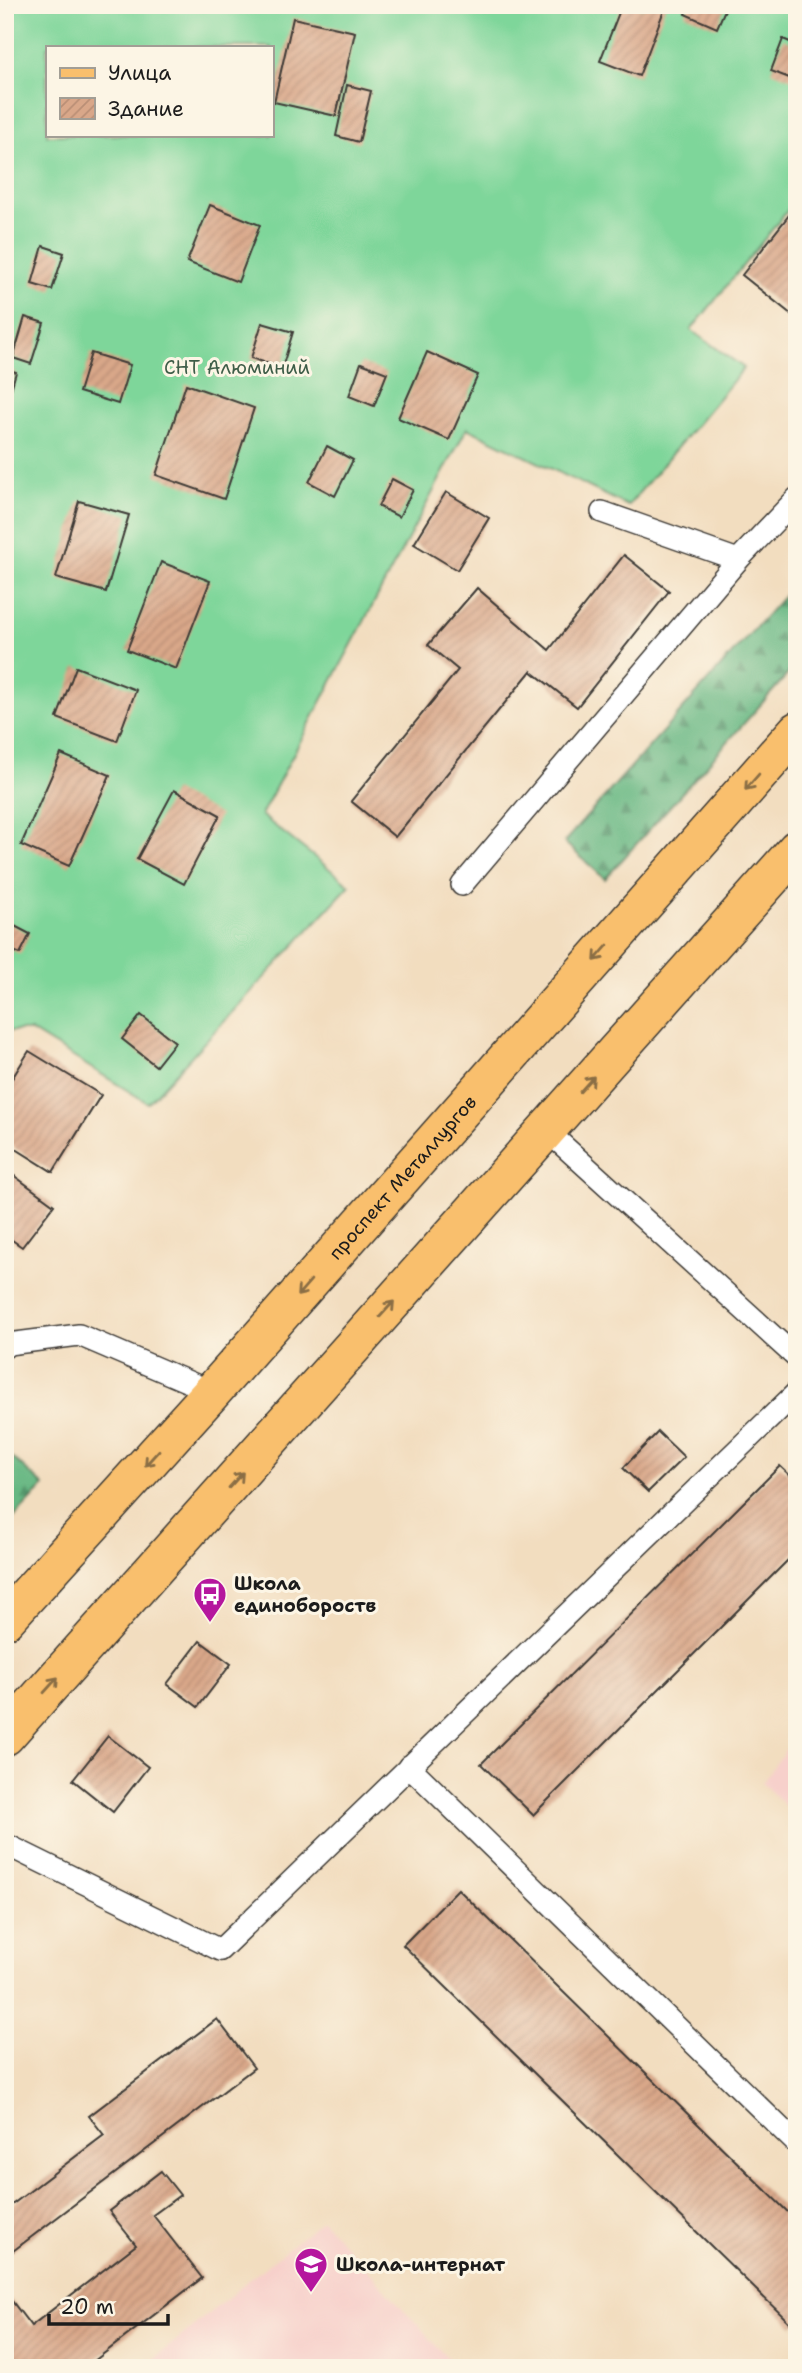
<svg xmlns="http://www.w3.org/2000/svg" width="802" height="2373" font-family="'Shantell Sans',sans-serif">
  <defs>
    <pattern id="forest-firs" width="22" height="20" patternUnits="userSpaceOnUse" patternTransform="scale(1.75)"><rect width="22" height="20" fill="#66b782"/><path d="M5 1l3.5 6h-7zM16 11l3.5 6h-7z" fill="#53946a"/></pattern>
    <pattern id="building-hatch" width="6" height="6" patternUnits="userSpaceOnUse" patternTransform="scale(1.75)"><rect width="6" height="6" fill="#d9a789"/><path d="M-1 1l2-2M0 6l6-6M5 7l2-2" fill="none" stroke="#ba8f76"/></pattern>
  </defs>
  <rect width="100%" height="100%" fill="#fcf5e5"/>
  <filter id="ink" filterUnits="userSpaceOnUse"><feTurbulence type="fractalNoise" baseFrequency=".0143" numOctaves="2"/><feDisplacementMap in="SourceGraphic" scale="14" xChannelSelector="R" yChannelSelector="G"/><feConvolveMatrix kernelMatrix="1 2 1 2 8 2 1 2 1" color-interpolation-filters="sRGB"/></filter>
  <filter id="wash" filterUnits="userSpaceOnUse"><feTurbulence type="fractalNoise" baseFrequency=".00686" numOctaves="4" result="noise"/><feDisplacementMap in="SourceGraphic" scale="28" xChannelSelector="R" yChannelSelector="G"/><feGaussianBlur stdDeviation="1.57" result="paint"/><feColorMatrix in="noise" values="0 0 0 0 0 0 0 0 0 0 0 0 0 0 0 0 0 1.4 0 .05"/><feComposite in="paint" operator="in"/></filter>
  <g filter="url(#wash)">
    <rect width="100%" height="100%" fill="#f2ddbf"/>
    <!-- built -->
    <g fill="#f7d0cb">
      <polygon points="797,1734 797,1817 762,1783"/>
      <polygon points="322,2220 457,2368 143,2368"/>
    </g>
    <!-- forest -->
    <g fill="url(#forest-firs)" stroke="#416a4f" stroke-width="2">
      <polygon points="797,581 797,664 605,879 564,842"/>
      <polygon points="5,1451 44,1486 5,1527"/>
    </g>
    <!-- garden -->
    <path fill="#7ed69a" stroke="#4d795b" stroke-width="2" fill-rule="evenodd" d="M5,5H797V199L691,330L744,368L628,506L467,428L261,815L350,885L148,1103L31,1031H9L5,1036ZM47,47H271V135H47Z"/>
    <g id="blocks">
      <!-- building -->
      <g fill="url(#building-hatch)">
        <polygon points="622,5 635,5 643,9 644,5 666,5 639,76 600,61"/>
        <polygon points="689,5 727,5 717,28 685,14"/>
        <polygon points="293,18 355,32 336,116 274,102"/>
        <polygon points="783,39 797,45 797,81 771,71"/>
        <polygon points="347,85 371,91 359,142 336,136"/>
        <polygon points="210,205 260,225 238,282 187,262"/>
        <polygon points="797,205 797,319 742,275"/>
        <polygon points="43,246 64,253 52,290 32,284"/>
        <polygon points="25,317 44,323 31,364 13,358"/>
        <polygon points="262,323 293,332 282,368 251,358"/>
        <polygon points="427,352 478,375 449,440 398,418"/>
        <polygon points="91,353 130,365 118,404 79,392"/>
        <polygon points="361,363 387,373 374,406 349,396"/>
        <polygon points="5,369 16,372 6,407 5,407"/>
        <polygon points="186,384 254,408 224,499 156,475"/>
        <polygon points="327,446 353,460 335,496 309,482"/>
        <polygon points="392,479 413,490 399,517 378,506"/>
        <polygon points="446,492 489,518 457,570 414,544"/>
        <polygon points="79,501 129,515 106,592 56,578"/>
        <polygon points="624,555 669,591 577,707 531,671 395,837 351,801 458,670 428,645 477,588 549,650"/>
        <polygon points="161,562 210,581 176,669 127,650"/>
        <polygon points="76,667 136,690 117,741 57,718"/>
        <polygon points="61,754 110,775 69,866 21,845"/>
        <polygon points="174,790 220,815 184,884 137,859"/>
        <polygon points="5,921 30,934 20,954 5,947"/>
        <polygon points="141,1015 175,1042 156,1066 122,1039"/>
        <polygon points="29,1051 101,1095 53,1172 5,1142 5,1090"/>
        <polygon points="5,1169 54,1205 22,1247 5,1235"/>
        <polygon points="658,1432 684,1457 648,1492 623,1468"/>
        <polygon points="780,1466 797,1482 797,1551 533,1815 481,1764"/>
        <polygon points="200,1641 231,1664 198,1707 167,1684"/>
        <polygon points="108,1736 148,1767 113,1812 73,1780"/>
        <polygon points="458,1889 797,2221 797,2323 793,2326 403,1945"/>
        <polygon points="217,2019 254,2068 5,2257 5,2210 104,2135 89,2116"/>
        <polygon points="161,2171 180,2195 153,2215 202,2278 85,2368 5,2368 5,2292 31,2326 136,2245 109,2211"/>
      </g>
    </g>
  </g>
  <g filter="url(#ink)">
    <use href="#blocks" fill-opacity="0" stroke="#3c3934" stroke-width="2"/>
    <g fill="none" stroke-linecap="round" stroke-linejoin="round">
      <defs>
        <g id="service">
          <polyline points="602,512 738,560"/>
          <polyline points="462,885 738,560 797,498"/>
          <polyline points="546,1130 797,1358"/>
          <polyline points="5,1347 8,1344 79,1335 212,1392"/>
          <polyline points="409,1766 797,2144"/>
          <polyline points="5,1844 220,1950 797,1392"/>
        </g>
        <g id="primary">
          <path id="s1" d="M5,1620L212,1392L797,731"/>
          <polyline points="5,1736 797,849"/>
        </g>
      </defs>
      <!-- service casing -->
      <use href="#service" stroke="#3c3934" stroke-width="24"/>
      <!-- primary casing -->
      <use href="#primary" stroke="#3c3934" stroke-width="41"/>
      <!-- service -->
      <use href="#service" stroke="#fff" stroke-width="21"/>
      <!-- primary -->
      <use href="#primary" stroke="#f9bf6d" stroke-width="38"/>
    </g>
    <!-- one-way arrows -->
    <defs><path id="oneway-shaft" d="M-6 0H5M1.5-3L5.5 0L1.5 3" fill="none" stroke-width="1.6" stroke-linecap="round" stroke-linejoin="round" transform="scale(1.75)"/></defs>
    <g stroke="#8a6e44">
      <use href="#oneway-shaft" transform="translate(752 782) rotate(131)"/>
      <use href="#oneway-shaft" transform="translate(601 953) rotate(131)"/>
      <use href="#oneway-shaft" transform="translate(587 1084) rotate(-48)"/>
      <use href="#oneway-shaft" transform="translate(304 1288) rotate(131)"/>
      <use href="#oneway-shaft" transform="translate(387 1309) rotate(-48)"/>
      <use href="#oneway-shaft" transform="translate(152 1458) rotate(132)"/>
      <use href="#oneway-shaft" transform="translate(236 1480) rotate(-48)"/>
      <use href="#oneway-shaft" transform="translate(51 1685) rotate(-48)"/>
    </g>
  </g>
  <!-- icons -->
  <defs>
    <symbol id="bus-pin" viewBox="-11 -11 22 30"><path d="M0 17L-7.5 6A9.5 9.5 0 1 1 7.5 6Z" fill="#b5179e" stroke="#fcf5e5"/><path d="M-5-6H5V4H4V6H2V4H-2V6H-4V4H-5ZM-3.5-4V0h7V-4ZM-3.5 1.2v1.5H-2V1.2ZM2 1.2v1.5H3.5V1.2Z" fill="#fff"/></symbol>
    <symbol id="school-pin" viewBox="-11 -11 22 30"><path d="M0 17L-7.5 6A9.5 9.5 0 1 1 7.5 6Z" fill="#b5179e" stroke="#fcf5e5"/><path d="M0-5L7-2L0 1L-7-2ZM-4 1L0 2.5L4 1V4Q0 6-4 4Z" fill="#fff"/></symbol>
  </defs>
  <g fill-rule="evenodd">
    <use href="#bus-pin" x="191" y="1575" width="38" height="52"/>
    <use href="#school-pin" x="292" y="2245" width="38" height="52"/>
  </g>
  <g text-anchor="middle" stroke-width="6" stroke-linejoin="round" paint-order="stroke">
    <!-- park labels -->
    <g font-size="19" fill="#3e5d48" stroke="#fcf5e5">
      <text x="237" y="374">СНТ Алюминий</text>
    </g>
    <!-- street labels -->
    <g font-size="19" fill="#1c1c1c" stroke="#fcf5e5">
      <text dy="7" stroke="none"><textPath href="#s1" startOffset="595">проспект Металлургов</textPath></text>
    </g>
    <!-- poi labels -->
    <g font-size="19" font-weight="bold" fill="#1c1c1c" stroke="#fcf5e5" text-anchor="start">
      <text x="234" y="1590">Школа<tspan x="234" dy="22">единобороств</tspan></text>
      <text x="336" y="2271">Школа-интернат</text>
    </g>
  </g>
  <!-- margin -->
  <rect width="802" height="2373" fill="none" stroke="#fcf5e5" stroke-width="28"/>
  <!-- legend -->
  <rect x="46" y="46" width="228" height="91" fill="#fcf5e5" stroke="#a29e95" stroke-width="2"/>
  <rect x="60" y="68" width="35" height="10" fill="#f9bf6d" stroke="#a29e95" stroke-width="2"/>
  <text x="108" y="80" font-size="21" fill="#1c1c1c">Улица</text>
  <rect x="60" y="98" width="35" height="21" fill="url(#building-hatch)" stroke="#a29e95" stroke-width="2"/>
  <text x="108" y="116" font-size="21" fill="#1c1c1c">Здание</text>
  <!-- scale -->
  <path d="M49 2314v10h119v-10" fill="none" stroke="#1c1c1c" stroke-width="3.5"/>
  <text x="60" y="2314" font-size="21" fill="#1c1c1c" stroke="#fcf5e5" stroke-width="5" paint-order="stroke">20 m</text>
</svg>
